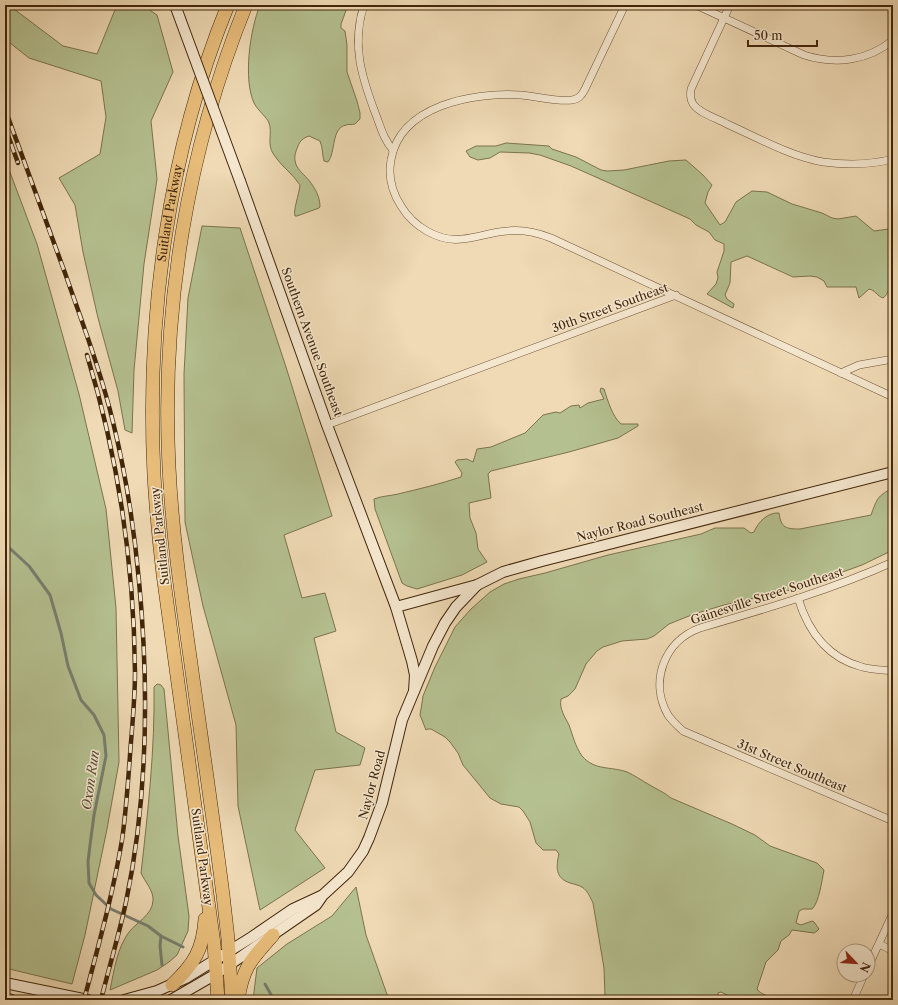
<svg xmlns="http://www.w3.org/2000/svg" width="898" height="1005" font-family="'Libre Caslon Text',serif">
  <rect width="100%" height="100%" fill="#efdab5"/>
  <filter id="stains"><feTurbulence type="fractalNoise" baseFrequency=".005" numOctaves="4"/><feColorMatrix values="0 0 0 0 .2 0 0 0 0 .09 0 0 0 0 .02 0 0 0 .5 -.17"/></filter>
  <radialGradient id="worn" r=".72"><stop offset=".6" stop-color="#630" stop-opacity="0"/><stop offset="1" stop-color="#630" stop-opacity=".3"/></radialGradient>
  <!-- green -->
  <g fill="#b5c090" stroke="#7c734d">
    <polygon points="5,5 11,5 14,9 63,46 97,54 117,5 142,5 157,15 173,72 151,121 157,179 144,264 134,370 132,433 125,430 118,391 98,318 83,252 75,205 59,178 100,154 106,117 101,81 29,58 5,39"/>
    <path d="M260,5H348L341,24V28L345,31L347,45V72L357,101L360,113V119L355,124C352,125 348,124 346,125C331,128 336,152 328,162L324,161C322,154 323,148 320,141L309,136C303,138 300,141 298,146C288,168 304,171 313,186C317,192 320,199 320,207L319,208L297,216H295C293,210 299,195 300,185C293,174 281,166 274,155C266,144 273,133 269,123C267,117 258,111 254,103C243,79 250,30 260,5Z"/>
    <path d="M506,143L549,146L552,149L576,157L601,170L607,171L624,170L669,161L686,160L703,175L712,185L708,192L705,203L720,225L725,222L736,202L752,191L767,192L792,204L822,213L832,218L838,219L856,216L874,231L889,229L893,230V283C888,287 889,294 883,298C877,296 875,290 869,289L859,298L856,287H827L824,281L817,277L810,276L793,277L747,256L731,262L730,283L725,295L727,299L734,304L733,308L731,307L707,294L716,284L718,278L717,272L724,251V244L715,240L709,232L696,225L690,219L571,166L540,155L529,153L500,152L490,158L478,160L470,157L466,151L476,146H496Z"/>
    <polygon points="5,166 8,167 37,244 79,394 106,509 116,608 119,762 107,829 85,935 72,984 5,968"/>
    <polygon points="202,226 240,228 286,367 332,516 284,535 302,598 325,593 336,631 314,638 336,732 365,748 360,765 315,770 295,830 325,868 260,910 238,806 236,725 203,606 185,522 184,374 188,298"/>
    <path d="M601,388L604,389C608,401 612,416 621,424H638V426L618,438L569,452L491,471L488,474L491,498L469,503L470,518L476,533L478,549L487,562L462,575L417,589L407,586L402,583L375,509L374,499C381,496 390,496 398,494C419,489 440,484 461,477L462,473L455,462L457,460L467,459L473,462L477,449L491,447L525,433L543,415L556,412L560,413L571,406L579,405L580,408L588,403L604,399L600,391Z"/>
    <path d="M893,488V550L862,565L798,588L762,598H755L724,605L694,614L669,624L654,636L647,639L622,641L603,647L597,651L586,664L575,689L568,696L561,699C559,709 565,717 569,725C573,736 575,746 582,756C595,771 610,766 627,772C634,775 641,780 648,784C656,789 664,792 671,798L732,824L755,835L770,846L817,863L824,870C822,880 819,903 812,909H803L799,911L796,923L801,925L812,921L814,922L819,929L817,931L814,933L792,930L789,935L781,941L778,950L766,962L757,989C761,995 769,995 773,1000H732L729,996L721,992L718,993V1000H607L605,996L604,968L593,903C590,897 588,891 582,887C578,885 574,884 570,883C555,878 556,867 559,854L556,850H543L536,843L530,822L523,811L519,807L501,804L490,798L463,765L458,753L450,742L445,737L431,729H428L426,730L420,715L422,703L423,696L435,667L455,627L471,609L490,592L504,584L519,579L545,573L608,555L701,534L715,528H744L751,533L754,532C758,522 768,512 779,513C781,528 786,529 800,529L871,515C877,499 877,496 893,488Z"/>
    <path d="M157,684L161,685L164,689L178,836L189,916L188,931L177,955L169,962L157,970L110,990C114,971 117,948 129,932C137,922 152,915 153,901C154,891 145,882 141,873C148,811 155,749 154,687Z"/>
    <polygon points="356,887 366,935 389,1000 253,1000 257,968 287,944 332,916"/>
  </g>
  <g fill="none" stroke-linecap="round" stroke-linejoin="round">
    <!-- stream -->
    <g stroke="#777f6f" stroke-width="3">
      <polyline points="5,544 29,566 50,595 61,633 68,666 81,700 94,715 104,735 106,756 94,815 90,845 88,862 89,883 96,895 111,909 148,926 161,936 183,947"/>
      <polyline points="161,936 160,946 162,965"/>
      <polyline points="265,984 274,1000"/>
    </g>
    <defs>
      <g id="street">
        <path d="M364,5C351,45 362,78 376,115C381,128 384,140 393,150"/>
        <path d="M625,5L585,89C582,95 579,99 572,100C558,102 535,96 520,95C474,92 400,105 391,160C388,176 392,192 401,206C413,226 438,242 462,239C477,238 491,232 507,231C522,229 536,232 551,238L893,397"/>
        <path d="M696,5L804,55C835,65 868,61 893,40"/>
        <path d="M730,5L691,89C690,95 690,99 693,104C700,114 717,118 727,124C758,138 790,156 823,162C847,165 870,165 893,159"/>
        <polyline points="841,373 859,365 893,359"/>
        <polyline points="327,425 676,295"/>
        <path d="M893,562C831,590 765,609 700,628C664,641 649,682 668,715C672,721 678,726 683,731L893,821"/>
        <path d="M798,598C808,631 828,658 862,667C872,670 883,670 893,671"/>
        <polyline points="879,944 893,951"/>
        <polyline points="868,967 893,913"/>
        <polyline points="853,1000 864,975"/>
      </g>
      <g id="secondary">
        <polyline points="240,181 327,425 396,607 412,661 415,675 414,691"/>
        <polyline points="396,607 477,585 503,572 542,561 893,472"/>
        <polyline points="5,983 88,1000"/>
        <polyline points="5,998 12,1000"/>
        <polyline points="124,1000 157,991 186,978 252,937 293,909 321,896"/>
        <polyline points="171,1000 216,974 316,905 323,895 348,872 363,851 369,838 382,803 402,720 433,646 445,623 456,607 477,585"/>
      </g>
      <g id="highway">
        <path d="M172,985C194,964 203,950 205,919"/>
        <path id="s1" d="M218,1000L214,944L163,574C159,541 156,508 154,475C146,316 168,152 228,5"/>
        <path d="M232,1000L228,939L223,895C213,816 201,736 190,657C181,594 172,531 169,467C161,310 187,151 246,5"/>
        <path d="M238,1000C243,966 252,959 273,935"/>
      </g>
    </defs>
    <!-- street casing -->
    <use href="#street" stroke="#6d5335" stroke-width="8"/>
    <!-- secondary casing -->
    <use href="#secondary" stroke="#42260a" stroke-width="12"/>
    <!-- highway casing -->
    <use href="#highway" stroke="#42260a" stroke-width="14"/>
    <!-- street -->
    <use href="#street" stroke="#f5e7cf" stroke-width="7"/>
    <!-- secondary -->
    <use href="#secondary" stroke="#f5e7cf" stroke-width="10"/>
    <!-- highway -->
    <use href="#highway" stroke="#e8bd7a" stroke-width="13"/>
    <defs>
      <g id="rail">
        <path d="M5,109C25,164 45,219 65,273C82,322 101,372 113,422C126,475 134,527 139,581C149,687 148,797 126,902C119,935 109,967 101,1000"/>
        <polyline points="5,127 18,163"/>
        <path d="M84,1000C98,947 113,894 122,840C126,812 128,783 130,755C132,727 135,700 135,672C134,565 118,457 87,355"/>
      </g>
    </defs>
    <!-- rail casing -->
    <use href="#rail" stroke="#42260a" stroke-width="4.5"/>
    <!-- rail -->
    <use href="#rail" stroke="#f5e7cf" stroke-width="3" stroke-dasharray="9" stroke-linecap="butt"/>
    <defs>
      <polyline id="secondary-bridge" points="175,5 240,181"/>
    </defs>
    <!-- secondary-bridge casing -->
    <use href="#secondary-bridge" stroke="#42260a" stroke-width="12" stroke-linecap="butt"/>
    <!-- secondary-bridge -->
    <use href="#secondary-bridge" stroke="#f5e7cf" stroke-width="10"/>
  </g>
  <g text-anchor="middle" stroke-width="3" stroke-linejoin="round" paint-order="stroke">
    <!-- street labels -->
    <g font-size="12" fill="#42260a" stroke="#f5e7cf">
      <text dy="4" stroke="none"><textPath href="#s1" startOffset="792">Suitland Parkway</textPath></text>
      <text transform="translate(610 308) rotate(-20)" y="4">30th Street Southeast</text>
      <text transform="translate(312 342) rotate(70)" y="4">Southern Avenue Southeast</text>
      <text transform="translate(640 522) rotate(-14)" y="4">Naylor Road Southeast</text>
      <text transform="translate(160 536) rotate(-96)" y="4">Suitland Parkway</text>
      <text transform="translate(767 596) rotate(-18)" y="4">Gainesville Street Southeast</text>
      <text transform="translate(792 766) rotate(23)" y="4">31st Street Southeast</text>
      <text transform="translate(372 785) rotate(-75)" y="4">Naylor Road</text>
      <text transform="translate(202 857) rotate(82)" y="4">Suitland Parkway</text>
    </g>
    <!-- water labels -->
    <g font-size="13" font-style="italic" fill="#584b34" stroke="#f5e7cf">
      <text transform="translate(90 780) rotate(-82)" y="5">Oxon Run</text>
    </g>
  </g>
  <!-- margin -->
  <rect width="898" height="1005" fill="none" stroke="#efdab5" stroke-width="20"/>
  <rect x="6" y="6" width="886" height="993" fill="none" stroke="#42260a" stroke-width="2"/>
  <rect x="10" y="10" width="878" height="985" fill="none" stroke="#42260a"/>
  <!-- north arrow -->
  <g transform="translate(856 963) rotate(115)"><circle r="19" fill="#f5e7cf" stroke="#ad9a80"/>
  <path d="M0-3L7 15L0 10L-7 15Z" fill="#8f2418"/>
  <text y="-6" font-size="11" font-weight="bold" text-anchor="middle" fill="#42260a">N</text>
  </g>
  <!-- scale -->
  <path d="M748 40v6h69v-6" fill="none" stroke="#42260a" stroke-width="2"/>
  <text x="754" y="40" font-size="12" fill="#42260a" stroke="#f5e7cf" stroke-width="3" paint-order="stroke">50 m</text>
  <rect width="100%" height="100%" filter="url(#stains)"/>
  <rect width="100%" height="100%" fill="url(#worn)"/>
</svg>
